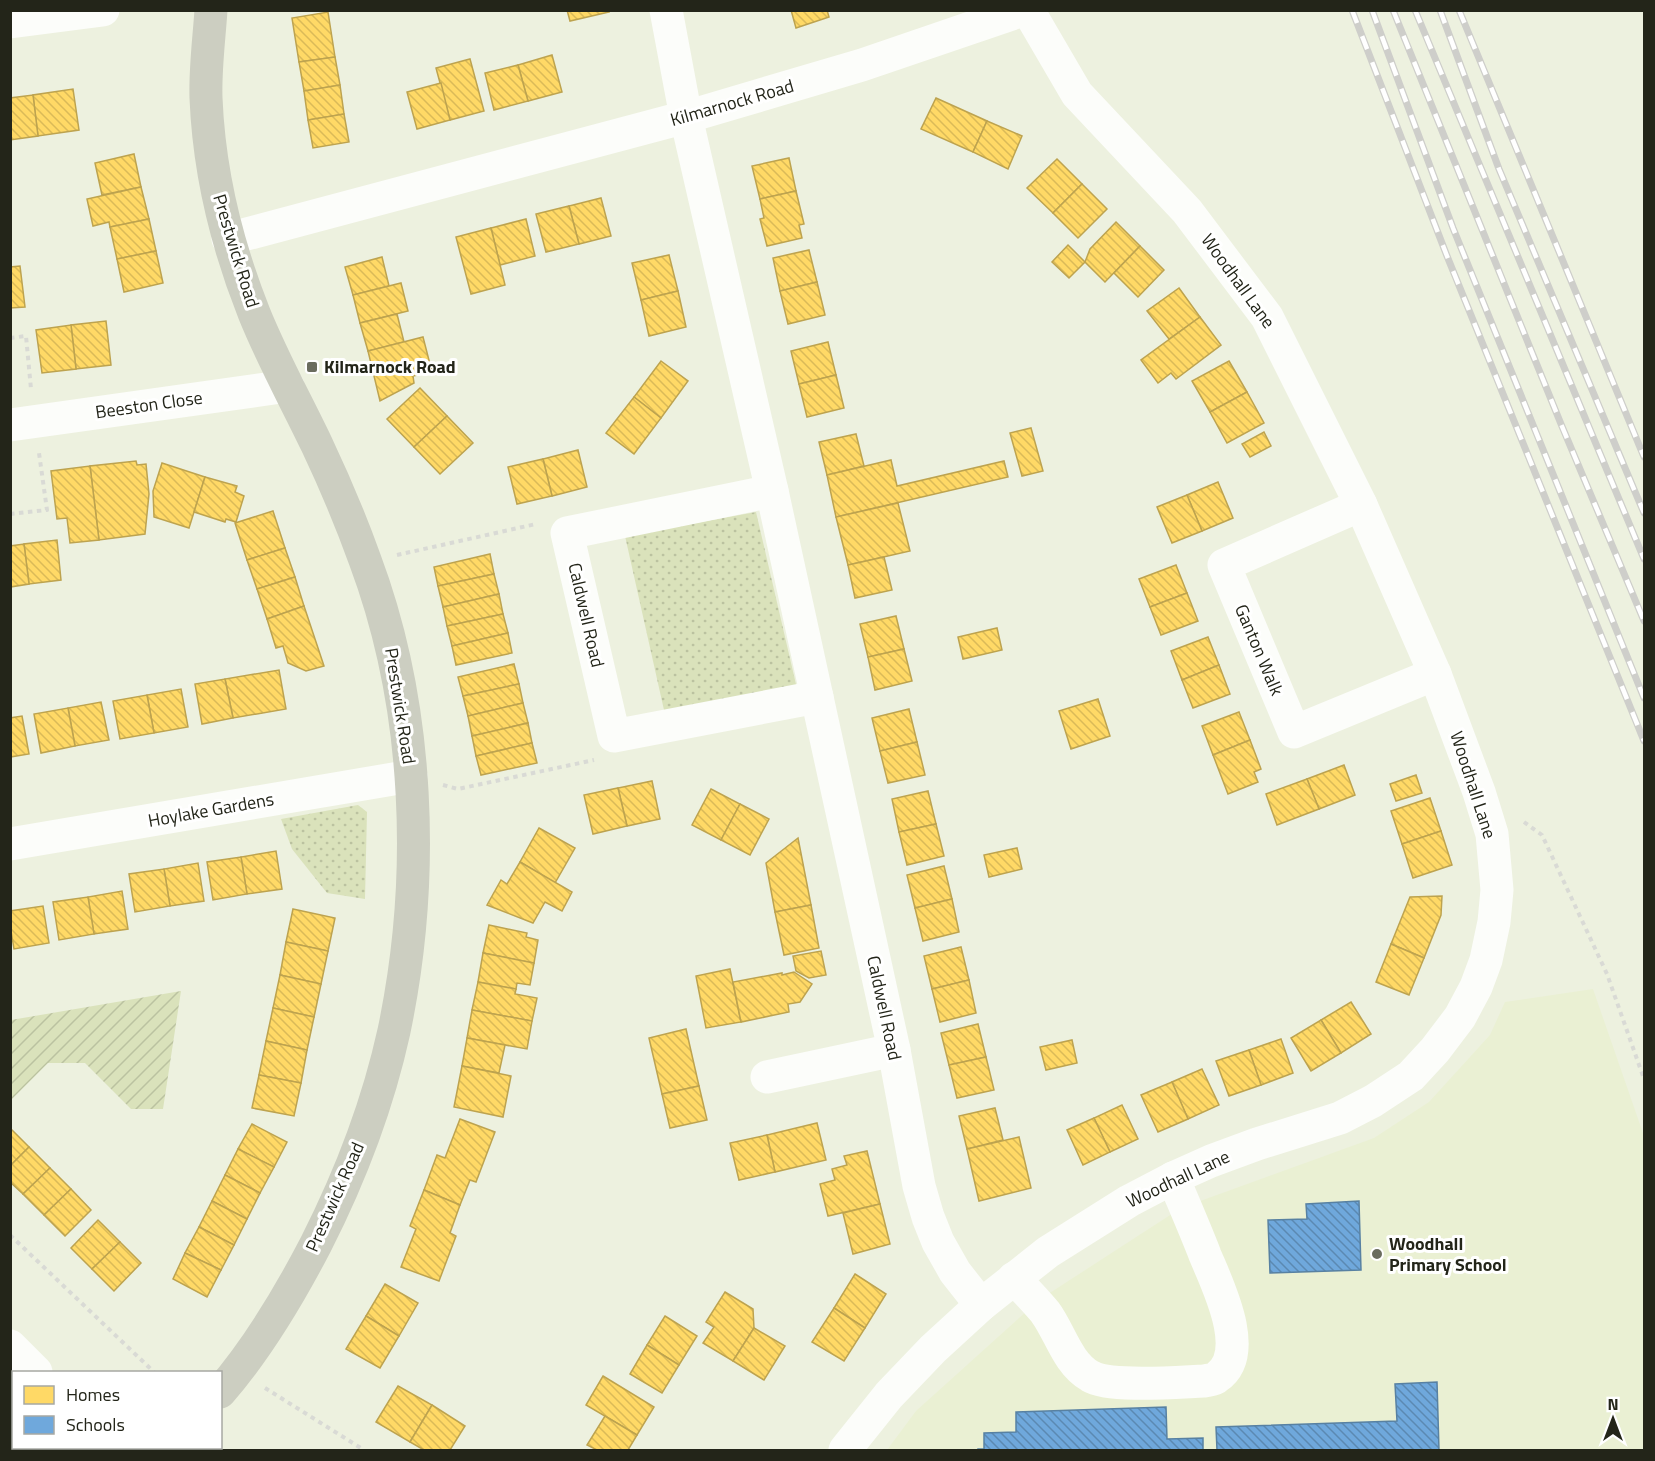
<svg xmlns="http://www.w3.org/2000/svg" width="1655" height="1461" font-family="'Titillium Web',sans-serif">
  <defs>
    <pattern id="grass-dots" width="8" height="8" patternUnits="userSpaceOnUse" patternTransform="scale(1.5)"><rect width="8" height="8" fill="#dae2bb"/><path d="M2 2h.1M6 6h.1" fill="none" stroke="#bbc2a0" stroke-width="1.8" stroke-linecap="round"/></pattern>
    <pattern id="garden-furrows" width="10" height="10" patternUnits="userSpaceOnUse" patternTransform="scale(1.5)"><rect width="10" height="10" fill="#dae2bb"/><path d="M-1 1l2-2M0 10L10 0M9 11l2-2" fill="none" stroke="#bbc2a0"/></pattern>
    <pattern id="homes-back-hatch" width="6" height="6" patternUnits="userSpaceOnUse" patternTransform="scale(1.5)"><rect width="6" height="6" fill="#ffd966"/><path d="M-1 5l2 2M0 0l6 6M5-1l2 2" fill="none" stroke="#daba58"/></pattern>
    <pattern id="schools-back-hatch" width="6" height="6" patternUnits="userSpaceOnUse" patternTransform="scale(1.5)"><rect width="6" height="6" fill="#6fa8dc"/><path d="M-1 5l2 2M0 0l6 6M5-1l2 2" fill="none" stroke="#5b89b2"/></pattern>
  </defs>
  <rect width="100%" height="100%" fill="#edf1df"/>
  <!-- built -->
  <polygon fill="#eaf0d3" points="1593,989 1644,1136 1644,1450 887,1450 916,1411 1039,1300 1181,1208 1374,1138 1429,1102 1490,1035 1505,1002"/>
  <!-- grass -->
  <g fill="url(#grass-dots)">
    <polygon points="756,512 798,693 666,719 625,536"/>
    <polygon points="358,805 367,812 365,899 327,893 292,849 281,819"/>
  </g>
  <!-- garden -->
  <polygon fill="url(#garden-furrows)" points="181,991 163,1109 131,1109 85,1063 48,1063 11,1100 11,1020"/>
  <!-- homes -->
  <g fill="url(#homes-back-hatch)" stroke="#bda34f" stroke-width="1.5">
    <polygon points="567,10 608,10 609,12 570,21"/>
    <polygon points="791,10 827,10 829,17 796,28"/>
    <polygon points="328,12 335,57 299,62 292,18"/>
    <polygon points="552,55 562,92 528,101 518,65"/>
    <polygon points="335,57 340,85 304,91 299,62"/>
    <polygon points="470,59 484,111 450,120 436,68"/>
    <polygon points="518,65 528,101 494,110 485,73"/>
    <polygon points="441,83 450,120 417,129 407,92"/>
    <polygon points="340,85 344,114 308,120 304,91"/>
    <polygon points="73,89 79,130 38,136 33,95"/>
    <polygon points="33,95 38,136 10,140 10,98"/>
    <polygon points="936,98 987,121 973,152 921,129"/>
    <polygon points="344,114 349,142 313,148 308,120"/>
    <polygon points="987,121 1022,136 1008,169 973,152"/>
    <polygon points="134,154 141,187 102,195 95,163"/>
    <polygon points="789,158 796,191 760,199 752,166"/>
    <polygon points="1057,159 1082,184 1053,213 1027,188"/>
    <polygon points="1082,184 1107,209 1078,238 1053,213"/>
    <polygon points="141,187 149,219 110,227 109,222 93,226 87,199"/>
    <polygon points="796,191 804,224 799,225 802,238 767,246 760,219 764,218 760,199"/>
    <polygon points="601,198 611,236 579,244 569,206"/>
    <polygon points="569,206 579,244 546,252 536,214"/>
    <polygon points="149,219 156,251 117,259 110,227"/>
    <polygon points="526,219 535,256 500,265 491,228"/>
    <polygon points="1116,222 1140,246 1105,282 1085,262 1090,249"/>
    <polygon points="491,228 505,285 471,294 456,237"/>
    <polygon points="1068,245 1085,262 1069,278 1052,262"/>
    <polygon points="1140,246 1164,270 1138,297 1114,273"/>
    <polygon points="809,250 817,282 780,291 773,258"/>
    <polygon points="156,251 163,283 124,292 117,259"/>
    <polygon points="669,255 678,291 641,300 632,263"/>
    <polygon points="382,257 389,286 353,295 345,267"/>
    <polygon points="20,266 25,307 10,308 10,267"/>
    <polygon points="817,282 825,315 788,324 780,291"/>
    <polygon points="401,283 408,311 360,323 353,295"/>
    <polygon points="1179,288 1200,317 1169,339 1147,311"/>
    <polygon points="678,291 686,327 649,336 641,300"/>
    <polygon points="397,314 404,342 368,351 360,323"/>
    <polygon points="1200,317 1221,345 1176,379 1171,373 1158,383 1141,360"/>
    <polygon points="106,321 111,365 76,369 71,325"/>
    <polygon points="71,325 76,369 42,373 36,330"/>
    <polygon points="423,337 432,372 413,376 414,383 380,401 368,351"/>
    <polygon points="828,342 836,375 799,384 791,351"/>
    <polygon points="661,361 688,381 661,418 634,397"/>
    <polygon points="1229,361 1247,392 1210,412 1192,381"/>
    <polygon points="836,375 844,408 807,417 799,384"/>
    <polygon points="420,388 447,416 414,447 387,419"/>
    <polygon points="1247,392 1264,423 1227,443 1210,412"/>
    <polygon points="634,397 661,418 634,454 606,433"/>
    <polygon points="447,416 473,443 440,474 414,447"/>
    <polygon points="1031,428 1043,471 1022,476 1010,433"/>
    <polygon points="1264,432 1271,446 1250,457 1242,444"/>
    <polygon points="856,434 864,466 827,475 819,442"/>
    <polygon points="578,450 587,487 552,496 543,459"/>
    <polygon points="543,459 552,496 517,504 508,467"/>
    <polygon points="891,460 897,486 1004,461 1008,477 836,517 827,475"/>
    <polygon points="136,461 137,465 146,464 149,494 145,534 99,540 90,466"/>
    <polygon points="162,463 205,477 189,528 154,517 153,491"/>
    <polygon points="90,466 99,540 70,543 67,518 57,519 51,471"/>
    <polygon points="205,477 237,486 235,492 244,496 236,522 226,519 225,522 194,512"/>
    <polygon points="1218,482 1233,518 1202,531 1187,495"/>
    <polygon points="1187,495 1202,531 1172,543 1157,507"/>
    <polygon points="898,503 910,551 848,565 836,517"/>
    <polygon points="273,511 285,548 247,560 235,523"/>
    <polygon points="57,540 61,580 29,584 24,544"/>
    <polygon points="24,544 29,584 10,587 10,546"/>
    <polygon points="285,548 295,577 257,589 247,560"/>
    <polygon points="490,554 494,574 438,586 434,567"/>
    <polygon points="884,557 892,590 855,598 848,565"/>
    <polygon points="1176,565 1187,593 1150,607 1139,579"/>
    <polygon points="494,574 499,594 443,607 438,586"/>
    <polygon points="295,577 304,606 267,619 257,589"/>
    <polygon points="1187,593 1198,621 1161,635 1150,607"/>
    <polygon points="499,594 503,614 447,626 443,607"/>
    <polygon points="304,606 324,666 306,671 288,663 283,646 276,648 267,619"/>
    <polygon points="503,614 508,633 452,646 447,626"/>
    <polygon points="896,616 904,649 868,657 860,624"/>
    <polygon points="997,628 1002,650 963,659 958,637"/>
    <polygon points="508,633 512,653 456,665 452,646"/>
    <polygon points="1208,637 1219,665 1182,680 1171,651"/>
    <polygon points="904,649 912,681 875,690 868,657"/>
    <polygon points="514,664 519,684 463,696 458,677"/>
    <polygon points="1219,665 1230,694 1193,708 1182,680"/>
    <polygon points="279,670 286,709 233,718 225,679"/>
    <polygon points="225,679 233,718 202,724 195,684"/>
    <polygon points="519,684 523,703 468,716 463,696"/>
    <polygon points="181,689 188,727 154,733 147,695"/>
    <polygon points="147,695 154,733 120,739 113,701"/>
    <polygon points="1098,699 1110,736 1071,749 1059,711"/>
    <polygon points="101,702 109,740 75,746 68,708"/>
    <polygon points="523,703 528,723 472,736 468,716"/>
    <polygon points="68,708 75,746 41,753 34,714"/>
    <polygon points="909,709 917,742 880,751 872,718"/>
    <polygon points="1239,712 1250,740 1213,755 1202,726"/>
    <polygon points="22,716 29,754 10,757 10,718"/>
    <polygon points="528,723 532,743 476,756 472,736"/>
    <polygon points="1250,740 1261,769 1254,772 1258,782 1228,794 1213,755"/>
    <polygon points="917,742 925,775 888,783 880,751"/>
    <polygon points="532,743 537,763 481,775 476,756"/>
    <polygon points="1344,765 1355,795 1319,809 1307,779"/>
    <polygon points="1416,775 1422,793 1396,801 1390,784"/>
    <polygon points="1307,779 1319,809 1277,825 1266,794"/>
    <polygon points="652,781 660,819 627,826 618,788"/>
    <polygon points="618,788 627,826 593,834 584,795"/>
    <polygon points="711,789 740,804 721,840 692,825"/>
    <polygon points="928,791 936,824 899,832 892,799"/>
    <polygon points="1430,798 1441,831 1402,844 1391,811"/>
    <polygon points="740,804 769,819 750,855 721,840"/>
    <polygon points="936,824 944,856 907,865 899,832"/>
    <polygon points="539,828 575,848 555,883 520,862"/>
    <polygon points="1441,831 1452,865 1413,878 1402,844"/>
    <polygon points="798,838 811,905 775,912 766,863"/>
    <polygon points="1017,848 1022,869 989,877 984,855"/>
    <polygon points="276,851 282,889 247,894 241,857"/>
    <polygon points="241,857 247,894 213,900 207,862"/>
    <polygon points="520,862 572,892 562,911 545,902 533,923 487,905 501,880 507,884"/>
    <polygon points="198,863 204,901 170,906 164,869"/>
    <polygon points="944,866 952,899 915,908 907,875"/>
    <polygon points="164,869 170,906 135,912 129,874"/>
    <polygon points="122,891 128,929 94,934 88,897"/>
    <polygon points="1442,896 1441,915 1424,958 1391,944 1410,897"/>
    <polygon points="88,897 94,934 59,940 53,902"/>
    <polygon points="952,899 959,932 923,941 915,908"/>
    <polygon points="811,905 819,948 784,955 775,912"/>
    <polygon points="43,906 49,943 14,949 10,925 10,911"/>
    <polygon points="293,909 335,918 328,951 286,942"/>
    <polygon points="489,925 527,933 526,937 538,940 534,963 483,953"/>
    <polygon points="286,942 328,951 321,984 280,975"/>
    <polygon points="1391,944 1424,958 1409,995 1376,982"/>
    <polygon points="961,947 969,980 932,989 924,956"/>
    <polygon points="821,951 826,975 809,978 796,971 793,956"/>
    <polygon points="483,953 534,963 530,985 517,983 516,989 478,982"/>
    <polygon points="730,969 741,1022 706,1028 696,976"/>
    <polygon points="794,972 812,984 800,1002 788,1004 789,1012 741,1022 733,982 782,973 782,975"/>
    <polygon points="280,975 321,984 314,1017 273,1008"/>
    <polygon points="969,980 976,1013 940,1022 932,989"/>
    <polygon points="478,982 516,989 515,994 537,998 532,1021 472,1010"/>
    <polygon points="1351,1002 1371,1034 1341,1053 1321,1020"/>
    <polygon points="273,1008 314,1017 307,1050 266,1041"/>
    <polygon points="472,1010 532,1021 527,1049 467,1038"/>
    <polygon points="1321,1020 1341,1053 1311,1071 1291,1038"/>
    <polygon points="978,1024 986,1057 949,1065 941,1033"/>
    <polygon points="686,1029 699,1086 662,1094 649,1038"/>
    <polygon points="467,1038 505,1045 499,1073 462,1066"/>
    <polygon points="1281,1039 1293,1073 1261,1085 1249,1050"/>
    <polygon points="1072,1040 1077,1063 1046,1070 1040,1047"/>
    <polygon points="266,1041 307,1050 301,1083 259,1075"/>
    <polygon points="1249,1050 1261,1085 1229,1096 1216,1061"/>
    <polygon points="986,1057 994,1090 957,1098 949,1065"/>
    <polygon points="462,1066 511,1076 503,1117 454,1107"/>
    <polygon points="1202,1069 1219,1105 1188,1119 1172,1082"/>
    <polygon points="259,1075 301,1083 294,1116 252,1108"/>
    <polygon points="1172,1082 1188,1119 1158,1132 1141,1095"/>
    <polygon points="699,1086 707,1120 670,1128 662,1094"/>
    <polygon points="1122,1105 1138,1139 1110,1152 1094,1118"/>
    <polygon points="995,1108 1003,1140 967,1149 959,1116"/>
    <polygon points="1094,1118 1110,1152 1083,1165 1067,1130"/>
    <polygon points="460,1119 495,1132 476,1182 470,1180 460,1205 424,1190 437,1155 445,1158"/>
    <polygon points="817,1123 826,1160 775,1172 767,1135"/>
    <polygon points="252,1124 287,1142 274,1167 238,1149"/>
    <polygon points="10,1128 29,1147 10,1166"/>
    <polygon points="767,1135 775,1172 739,1180 730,1143"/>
    <polygon points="1019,1137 1031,1188 979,1201 967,1149"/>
    <polygon points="29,1147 50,1168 23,1194 10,1182 10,1166"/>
    <polygon points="238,1149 274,1167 260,1193 225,1175"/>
    <polygon points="867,1151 880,1204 828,1216 820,1184 835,1180 832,1169 847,1165 844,1156"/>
    <polygon points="50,1168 71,1189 44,1215 23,1194"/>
    <polygon points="225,1175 260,1193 247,1219 212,1201"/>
    <polygon points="71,1189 91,1210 65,1236 44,1215"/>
    <polygon points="424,1190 460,1205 450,1233 456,1236 439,1281 401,1267 416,1229 410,1226"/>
    <polygon points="212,1201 247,1219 234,1245 199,1227"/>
    <polygon points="880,1204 890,1244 853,1254 843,1213"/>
    <polygon points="98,1220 120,1242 92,1269 71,1248"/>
    <polygon points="199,1227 234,1245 221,1270 185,1253"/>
    <polygon points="120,1242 141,1263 114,1291 92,1269"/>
    <polygon points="185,1253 221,1270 207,1297 173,1279"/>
    <polygon points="855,1274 886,1294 865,1328 834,1308"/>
    <polygon points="385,1284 418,1303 399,1336 366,1316"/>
    <polygon points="725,1292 753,1309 754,1328 733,1361 703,1343 714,1327 706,1322"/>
    <polygon points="834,1308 865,1328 844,1361 812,1342"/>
    <polygon points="366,1316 399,1336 380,1368 346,1349"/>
    <polygon points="665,1316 697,1336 679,1365 647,1345"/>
    <polygon points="754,1328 785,1346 764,1380 733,1361"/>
    <polygon points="647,1345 679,1365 662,1393 630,1374"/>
    <polygon points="603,1376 654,1407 637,1435 586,1405"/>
    <polygon points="398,1386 432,1405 410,1442 376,1422"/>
    <polygon points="432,1405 465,1426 450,1450 424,1450 410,1442"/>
    <polygon points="605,1416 637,1435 628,1450 597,1450 587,1445"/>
  </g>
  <!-- schools -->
  <g fill="url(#schools-back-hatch)" stroke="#5881a2" stroke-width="1.5">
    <polygon points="1359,1201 1361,1270 1270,1273 1268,1220 1307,1219 1306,1204"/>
    <polygon points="1437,1382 1439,1450 1217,1450 1216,1427 1397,1421 1395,1384"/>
    <polygon points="1166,1407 1167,1439 1203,1438 1203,1450 978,1450 978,1449 984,1449 984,1433 1016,1432 1016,1412"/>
  </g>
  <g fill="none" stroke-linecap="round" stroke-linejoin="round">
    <!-- path -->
    <g stroke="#d9dad5" stroke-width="4" stroke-dasharray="4.5 4.5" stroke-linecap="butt">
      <polyline points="10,338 26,336 31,389"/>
      <polyline points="10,514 47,510 39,453"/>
      <polyline points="397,555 536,524"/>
      <polyline points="443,785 458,789 594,760"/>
      <polyline points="1524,822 1542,835 1607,974 1644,1079"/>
      <polyline points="10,1235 154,1372"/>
      <polyline points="265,1388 364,1450"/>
    </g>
    <!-- minor -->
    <g stroke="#fcfdfa" stroke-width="33">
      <polyline points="666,10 686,117 772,491 894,1050 919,1186 928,1217 938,1242 955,1272 981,1305"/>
      <polyline points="10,22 103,10"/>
      <polyline points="228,239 686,117 862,65 1023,10"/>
      <polyline points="10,425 288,386"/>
      <polyline points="772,491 567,533 614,736 817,697"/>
      <polyline points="1361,505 1224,565 1294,732 1435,674"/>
      <polyline points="10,844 411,776"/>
      <polyline points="767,1077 894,1050"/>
      <path d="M1014,1278C1024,1289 1035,1300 1045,1312C1060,1332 1067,1363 1090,1376C1110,1388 1178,1382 1204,1381C1209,1380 1214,1380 1217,1377C1252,1353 1217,1284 1205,1255C1195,1229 1184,1204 1173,1178"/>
      <polyline points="10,1346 36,1372"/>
      <polyline points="108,1448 111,1450"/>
      <polyline points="845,1450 889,1395 933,1349 981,1305 1048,1252 1129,1201 1173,1178 1211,1161 1257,1144 1340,1118 1373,1101 1411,1076 1435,1050 1460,1017 1476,987 1486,960 1494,922 1497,890 1492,834 1479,792 1435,674 1361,505 1267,317 1187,211 1077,94 1028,10"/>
    </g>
    <!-- major -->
    <g stroke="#cccec1" stroke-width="33">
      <path d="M211,10C209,40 205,69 206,98C209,172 227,245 254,313C272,358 296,401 317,445C335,483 351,521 365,560C420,707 426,878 394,1031C378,1104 350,1177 316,1244C289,1296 259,1347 220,1392"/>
      <polyline points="169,1450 172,1448"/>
    </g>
    <defs>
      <g id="rail">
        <polyline points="1352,10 1447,256 1644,741"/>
        <polyline points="1372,10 1453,228 1644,698"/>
        <polyline points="1393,10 1561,424 1644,621"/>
        <polyline points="1415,10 1644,559"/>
        <polyline points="1440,10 1499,169 1644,513"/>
        <polyline points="1459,10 1644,457"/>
      </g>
    </defs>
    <!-- rail casing -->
    <use href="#rail" stroke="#cececa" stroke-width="7"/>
    <!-- rail -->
    <use href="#rail" stroke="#fff" stroke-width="4.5" stroke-dasharray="14" stroke-linecap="butt"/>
  </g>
  <!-- markers -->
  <g fill="#6a6c5e" stroke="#fff" stroke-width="2">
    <rect x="306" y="361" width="12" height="12" rx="3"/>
    <circle cx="1377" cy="1254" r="6"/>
  </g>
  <g text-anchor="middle" stroke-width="6" stroke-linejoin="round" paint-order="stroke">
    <!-- street labels -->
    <g font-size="18" fill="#232519" stroke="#fff">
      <text transform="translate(732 103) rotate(-16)" y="6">Kilmarnock Road</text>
      <text transform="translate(236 251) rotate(73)" y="6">Prestwick Road</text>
      <text transform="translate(1238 281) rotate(54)" y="6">Woodhall Lane</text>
      <text transform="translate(149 405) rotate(-8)" y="6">Beeston Close</text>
      <text transform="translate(586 615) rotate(77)" y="6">Caldwell Road</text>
      <text transform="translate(1259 650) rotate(67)" y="6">Ganton Walk</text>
      <text transform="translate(400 706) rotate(81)" y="6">Prestwick Road</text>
      <text transform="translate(1473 785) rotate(72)" y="6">Woodhall Lane</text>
      <text transform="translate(211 810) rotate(-10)" y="6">Hoylake Gardens</text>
      <text transform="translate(884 1008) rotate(78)" y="6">Caldwell Road</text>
      <text transform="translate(1178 1179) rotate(-25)" y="6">Woodhall Lane</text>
      <text transform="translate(335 1197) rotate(-66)" y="6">Prestwick Road</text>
    </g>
    <!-- poi labels -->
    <g font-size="18" font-weight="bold" fill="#232519" stroke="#fff" text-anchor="start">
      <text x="324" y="373">Kilmarnock Road</text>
      <text x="1389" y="1250">Woodhall<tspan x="1389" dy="21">Primary School</tspan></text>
    </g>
  </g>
  <!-- border -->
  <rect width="1655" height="1461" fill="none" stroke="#232519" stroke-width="24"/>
  <!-- legend -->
  <rect x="12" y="1371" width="210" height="78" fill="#ffffff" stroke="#a7a8a3" stroke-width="1.5"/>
  <rect x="24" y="1386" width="30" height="18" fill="#ffd966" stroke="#a7a8a3" stroke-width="1.5"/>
  <text x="66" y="1401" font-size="18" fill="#232519">Homes</text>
  <rect x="24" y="1416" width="30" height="18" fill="#6fa8dc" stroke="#a7a8a3" stroke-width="1.5"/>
  <text x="66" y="1431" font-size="18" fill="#232519">Schools</text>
  <!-- north arrow -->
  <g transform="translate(1613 1419)" stroke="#ffffff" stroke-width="4.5" paint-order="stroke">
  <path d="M0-4.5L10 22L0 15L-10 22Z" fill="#232519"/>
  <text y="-9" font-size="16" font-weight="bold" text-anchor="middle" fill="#232519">N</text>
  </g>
</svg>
